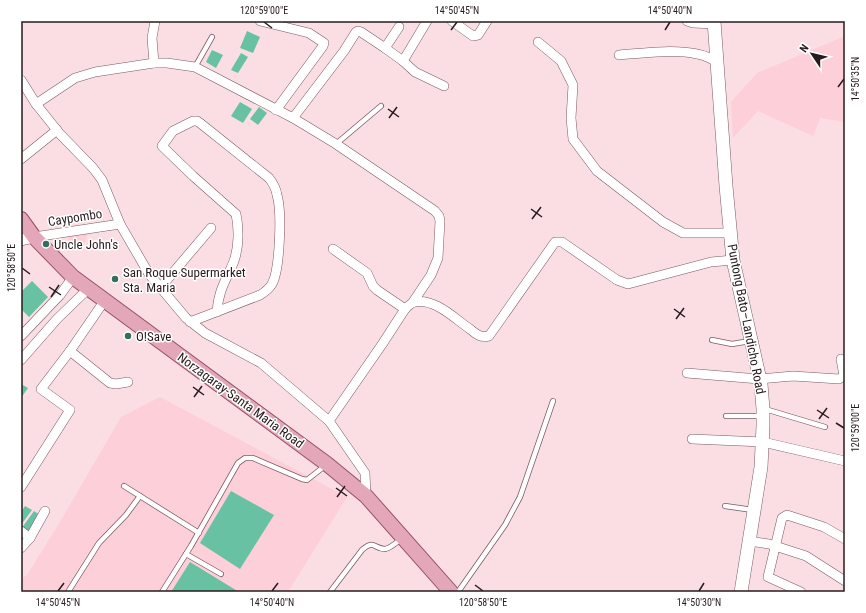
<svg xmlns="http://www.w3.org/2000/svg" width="866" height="613" font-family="'Roboto Condensed',sans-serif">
  <rect width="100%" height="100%" fill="#fbdee4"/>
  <!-- built -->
  <g fill="#fccfd9">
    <polygon points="845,36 845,122 820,118 813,136 758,111 733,138 731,102 757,73"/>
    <polygon points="90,228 85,242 72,247 66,235"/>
    <polygon points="160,397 347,497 288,592 21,592 21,579 27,575 60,522 121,417"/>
  </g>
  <!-- building -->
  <g fill="#68c1a3">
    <polygon points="247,31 260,37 253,53 240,48"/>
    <polygon points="212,50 223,55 216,68 206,62"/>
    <polygon points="241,53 248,57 238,73 231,70"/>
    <polygon points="240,102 252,109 243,123 231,116"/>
    <polygon points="259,107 267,113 258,125 250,119"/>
    <polygon points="32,281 48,297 29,317 21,309 21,292"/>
    <polygon points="21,384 28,388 21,398"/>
    <polygon points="231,491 274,515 240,569 200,543"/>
    <polygon points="25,506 32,510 21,525 21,512"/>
    <polygon points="34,511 40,515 28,533 21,529"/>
    <polygon points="190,562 239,592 171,592"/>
  </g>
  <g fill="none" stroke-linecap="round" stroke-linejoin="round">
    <defs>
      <g id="service">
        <polyline points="195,67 212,37"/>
        <polyline points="336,144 381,106"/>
        <polyline points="712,340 732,344 750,341"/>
        <polyline points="765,409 825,427"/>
        <polyline points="726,416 762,416"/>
        <polyline points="124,486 199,533"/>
        <polyline points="725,506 753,510"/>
        <polyline points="186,554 221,574"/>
        <polyline points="68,592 99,543 126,515 140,496"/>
        <polyline points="162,592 191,546 238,463 245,458 253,458 302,479 307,480 326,465"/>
        <path d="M330,592L362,550C374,539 374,549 385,549C391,548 397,542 401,539"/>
        <polyline points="458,592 505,525 520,497 553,401"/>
      </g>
      <g id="minor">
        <polyline points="260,21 309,33 324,43 323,46 276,110"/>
        <polyline points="452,21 473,36 478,35 487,21"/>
        <polyline points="687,21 693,23 715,24"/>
        <polyline points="538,42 561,61 573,85 571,118 573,139 597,171 663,222 683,233 731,233"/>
        <polyline points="385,48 403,61 427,21"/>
        <path d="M619,55C643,53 674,49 697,54C705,55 711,59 718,62"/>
        <polyline points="403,61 415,72 444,86"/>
        <polyline points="154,63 152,38 155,21"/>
        <polyline points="21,80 36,104 75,78 95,72 154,63 167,63 195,67 293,118 336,144 435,211 439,216 440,221 438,258 431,275 413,302"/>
        <polyline points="36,104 60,134 93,168 102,180 120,224 149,274 186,318 205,333 261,363 329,421 365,473 366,496"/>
        <polyline points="293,118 344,51 356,32 358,31 361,32 385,48 399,27"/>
        <polyline points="21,159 57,130"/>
        <polyline points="34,237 120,224"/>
        <polyline points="160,288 211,228"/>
        <path d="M405,309C408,306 411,303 415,302C435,298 455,319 470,329C476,334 480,338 489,336L555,242H562L617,280L628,284L711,262L733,260"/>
        <path d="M190,322L260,295C265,292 269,289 272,284C280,270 282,211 277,195C276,188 273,183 269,178L200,123L197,121H193L173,131L162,146L193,176L236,214C239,228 239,247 234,261C227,279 218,290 217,312"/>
        <polyline points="21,336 60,295 73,277"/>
        <polyline points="70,351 110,383 116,384 128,382"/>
        <polyline points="21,360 57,319 89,288"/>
        <polyline points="687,373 759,379 793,376 839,379 844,376 841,359"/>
        <polyline points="329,421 383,343 405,309 377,290 373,286 367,273 333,249"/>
        <polyline points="692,439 763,442 845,461"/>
        <polyline points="21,487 70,410 41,389 70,351 105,300"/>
        <polyline points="21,531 30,538"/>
        <polyline points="749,541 769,544 806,556 845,581"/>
        <polyline points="21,548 30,538 45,511"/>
        <polyline points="801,592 768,577 782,518 787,515 824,527 845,539"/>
      </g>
      <polyline id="tertiary" points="21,240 34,237"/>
      <polyline id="secondary" points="714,21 726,186 733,260 761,384 763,409 763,426 761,467 741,592"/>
      <polyline id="primary" points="21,219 34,237 73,277 327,464 366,496 451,592"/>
    </defs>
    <!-- service casing -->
    <use href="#service" stroke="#795a62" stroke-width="6"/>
    <!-- minor casing -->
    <use href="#minor" stroke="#795a62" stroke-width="10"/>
    <!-- tertiary casing -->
    <use href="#tertiary" stroke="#795a62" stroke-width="12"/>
    <!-- secondary casing -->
    <use href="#secondary" stroke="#795a62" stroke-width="14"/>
    <!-- primary casing -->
    <use href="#primary" stroke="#965064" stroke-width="16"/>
    <!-- service -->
    <use href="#service" stroke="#fff" stroke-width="4.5"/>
    <!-- minor -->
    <use href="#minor" stroke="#fff" stroke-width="9"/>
    <!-- tertiary -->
    <use href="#tertiary" stroke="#fff" stroke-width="11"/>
    <!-- secondary -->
    <use href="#secondary" stroke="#fff" stroke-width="13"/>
    <!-- primary -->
    <use href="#primary" stroke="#e4a7b9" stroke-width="14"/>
  </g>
  <!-- ticks -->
  <path fill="none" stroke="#281b1e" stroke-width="1.5" d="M264,22L272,28M451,30L457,22M665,30L670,22M838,87L844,79M388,109L399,117M389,118L397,107M531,209L542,217M532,219L541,207M22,268L30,274M49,287L61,295M51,297L59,285M674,309L685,317M676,319L684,308M193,387L204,395M194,397L202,386M817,410L829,418M819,419L827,408M836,423L844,428M336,488L347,496M337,497L345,486M475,585L483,591M58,591L64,583M272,591L278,583M699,591L704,583"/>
  <!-- markers -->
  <g fill="#33705c" stroke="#fff" stroke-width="1.5">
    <circle cx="46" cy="244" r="4"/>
    <circle cx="115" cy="279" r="4"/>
    <circle cx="128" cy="336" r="4"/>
  </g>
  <g text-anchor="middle" stroke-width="3" stroke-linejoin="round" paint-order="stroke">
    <!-- street labels -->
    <g font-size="13" fill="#281b1e" stroke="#fff">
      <text transform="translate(75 217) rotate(-9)" y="5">Caypombo</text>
      <text transform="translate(747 319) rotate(79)" y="5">Puntong Bato–Landicho Road</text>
      <text transform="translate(241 400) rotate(36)" y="5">Norzagaray-Santa Maria Road</text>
    </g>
    <!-- poi labels -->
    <g font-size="13" fill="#281b1e" stroke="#fff" text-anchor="start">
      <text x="54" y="249">Uncle John's</text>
      <text x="123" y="277">San Roque Supermarket<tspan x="123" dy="15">Sta. Maria</tspan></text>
      <text x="136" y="341">O!Save</text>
    </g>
  </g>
  <!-- border -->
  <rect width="866" height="613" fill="none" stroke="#ffffff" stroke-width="44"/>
  <!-- north arrow -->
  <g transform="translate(812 54) rotate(305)" stroke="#ffffff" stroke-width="3" paint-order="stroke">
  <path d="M0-3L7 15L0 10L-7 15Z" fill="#281b1e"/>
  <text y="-6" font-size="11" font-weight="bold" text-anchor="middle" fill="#281b1e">N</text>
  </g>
  <rect x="22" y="22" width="822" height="569" fill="none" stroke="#281b1e" stroke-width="1.5"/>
  <g font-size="10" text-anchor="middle" fill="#281b1e">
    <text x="264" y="14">120°59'00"E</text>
    <text x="457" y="14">14°50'45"N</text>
    <text x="670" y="14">14°50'40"N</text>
    <text transform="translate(855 79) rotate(-90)" y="4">14°50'35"N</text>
    <text transform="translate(11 268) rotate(-90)" y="4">120°58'50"E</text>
    <text transform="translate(855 428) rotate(-90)" y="4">120°59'00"E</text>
    <text x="58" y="606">14°50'45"N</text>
    <text x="272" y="606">14°50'40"N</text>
    <text x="483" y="606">120°58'50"E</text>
    <text x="699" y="606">14°50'30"N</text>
  </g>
</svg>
